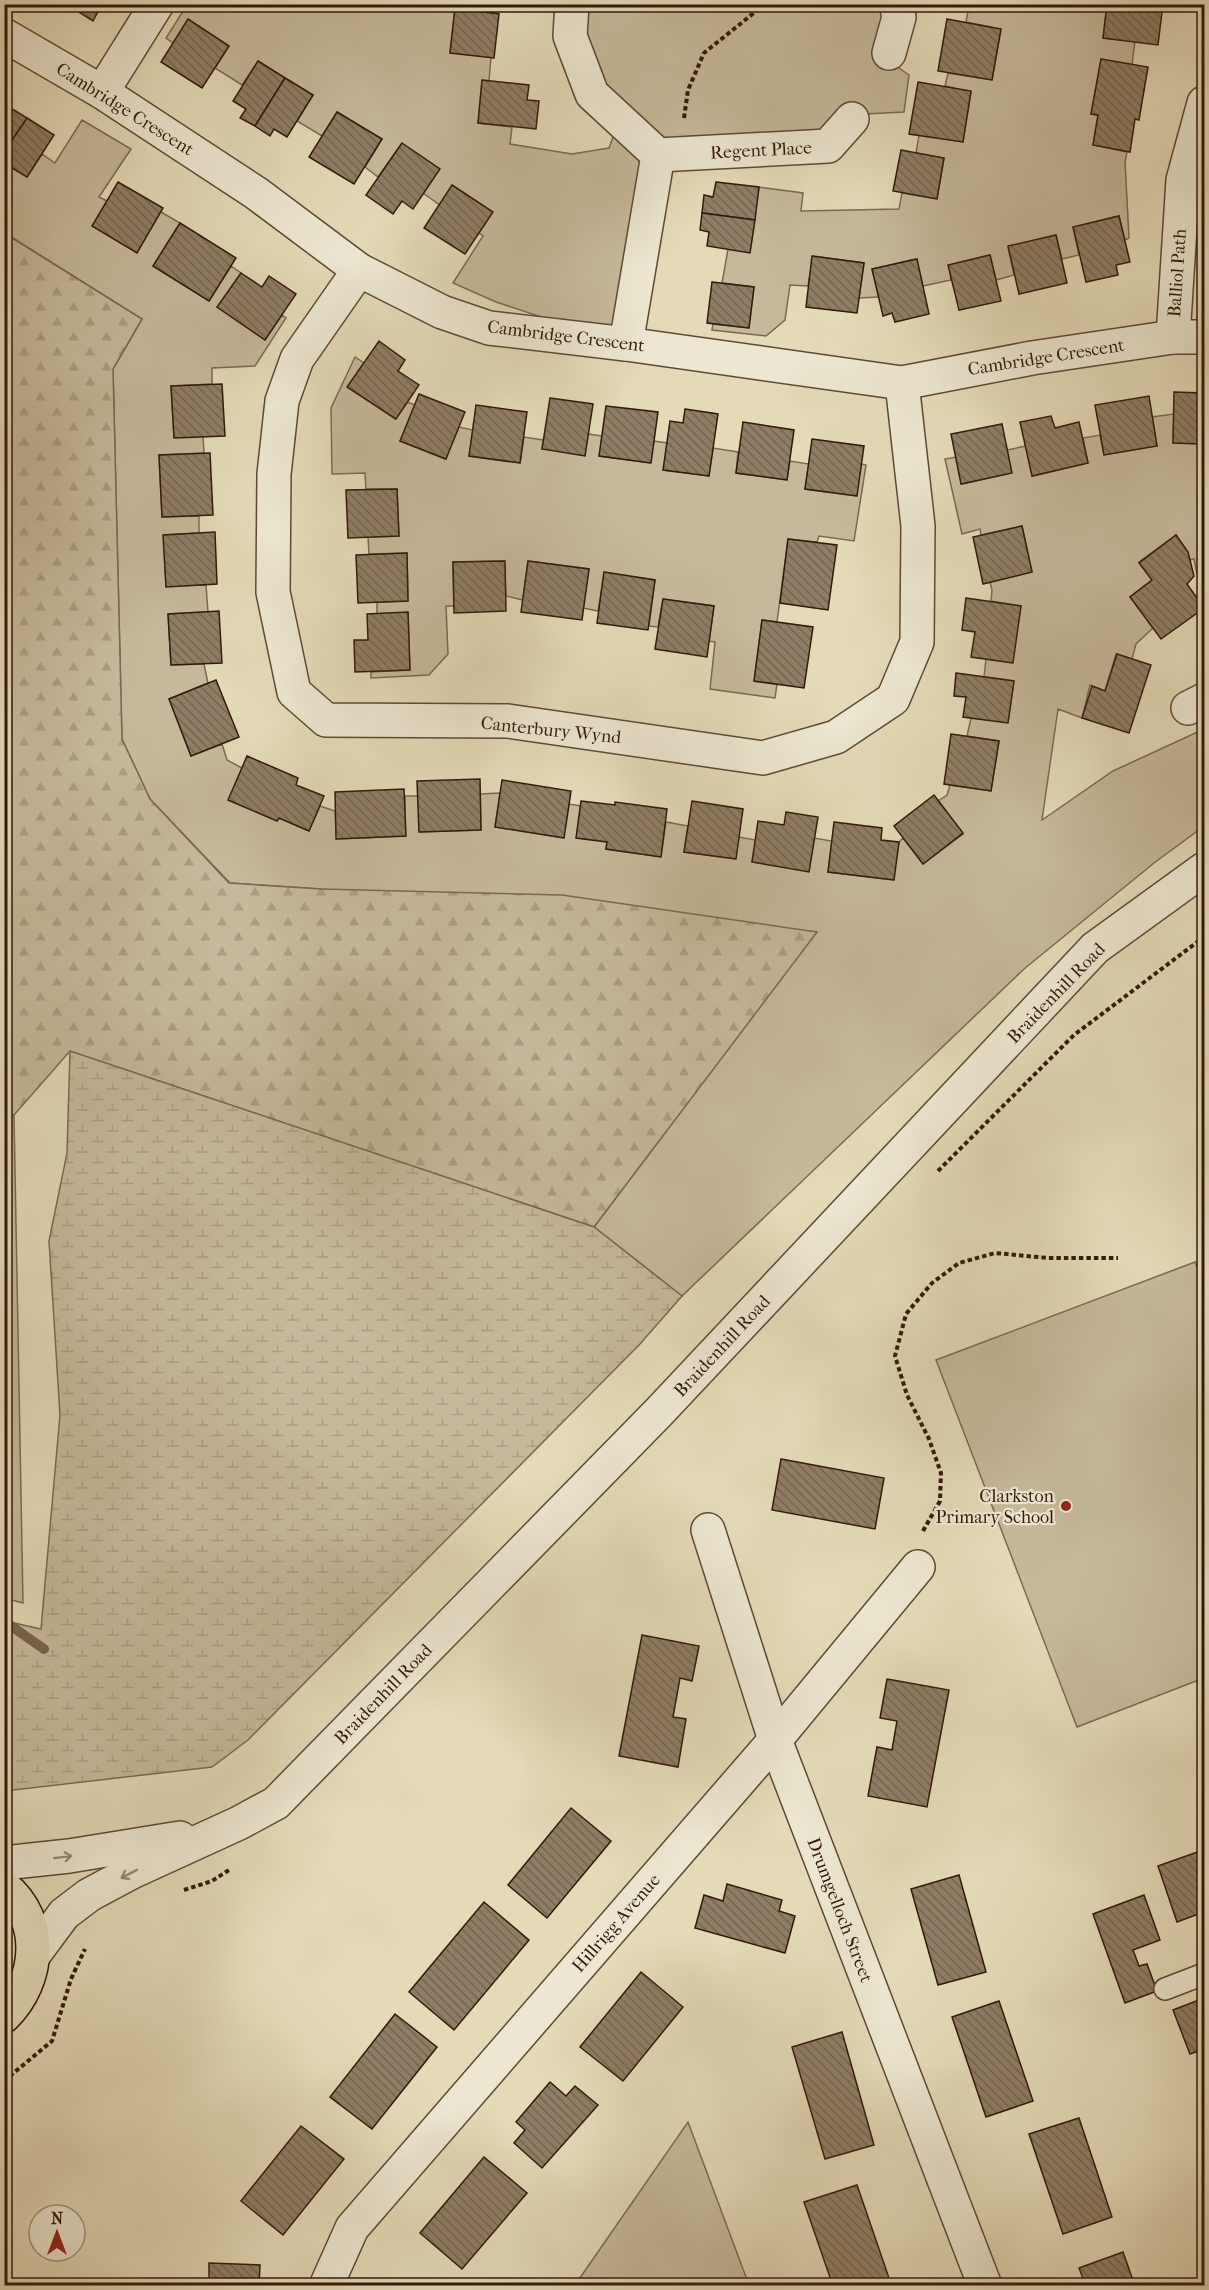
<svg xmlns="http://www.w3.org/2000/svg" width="1209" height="2290" font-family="'IM FELL French Canon',serif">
  <defs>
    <pattern id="forest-firs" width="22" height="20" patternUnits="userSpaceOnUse" patternTransform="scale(1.5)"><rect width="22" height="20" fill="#c6b99b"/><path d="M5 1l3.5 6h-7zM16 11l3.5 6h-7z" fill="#ab9e84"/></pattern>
    <pattern id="wetland-marsh" width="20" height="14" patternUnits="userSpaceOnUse" patternTransform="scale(1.5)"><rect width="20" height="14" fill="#c6b99b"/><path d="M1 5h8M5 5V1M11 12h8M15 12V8" fill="none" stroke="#ab9e84"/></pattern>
    <pattern id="building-back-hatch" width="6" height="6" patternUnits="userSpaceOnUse" patternTransform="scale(1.5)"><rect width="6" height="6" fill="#8f7d65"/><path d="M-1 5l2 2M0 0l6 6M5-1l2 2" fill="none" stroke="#756651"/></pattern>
  </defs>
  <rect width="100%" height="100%" fill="#e4dab8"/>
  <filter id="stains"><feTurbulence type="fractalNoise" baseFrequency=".00333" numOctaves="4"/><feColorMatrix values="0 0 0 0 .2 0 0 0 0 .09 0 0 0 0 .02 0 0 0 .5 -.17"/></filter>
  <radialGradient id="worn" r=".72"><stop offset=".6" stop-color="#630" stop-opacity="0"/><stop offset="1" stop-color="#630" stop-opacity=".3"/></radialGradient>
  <!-- green -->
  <g fill="#c6b99b" stroke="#7c6953" stroke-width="1.5">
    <polygon points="293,4 494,5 493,13 455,8 450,52 491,57 489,81 482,81 478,123 512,127 510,144 572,154 609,148 623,109 602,85 582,30 585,5 887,5 875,51 909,75 904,112 865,114 824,141 675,147 618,333 575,328 496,302 453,283 483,236 423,193 402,143 378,177 365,167 382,139 337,112 322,136 297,121 313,95 258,61 242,85 215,68 229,46 188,20 173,43 166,38 187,5 278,5 289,11"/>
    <polygon points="1006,4 1107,5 1103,38 1135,41 1132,65 1101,60 1091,114 1098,115 1093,145 1127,152 1125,162 1129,238 1125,240 1119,216 1073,227 1079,255 1062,259 1056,235 1008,247 1014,275 996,280 990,255 949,265 951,280 923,286 916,259 872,269 879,297 859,298 864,263 813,256 808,286 790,285 785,320 766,336 712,330 713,324 749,328 754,287 722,283 728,249 750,252 759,187 803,193 801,211 899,209 902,193 937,199 944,158 916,153 919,135 963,142 971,92 945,86 948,73 992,80 1001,29 966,22 969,5 1004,9"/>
    <polygon points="82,120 131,149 99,197 107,201 161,212 180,223 153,266 209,301 231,266 241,273 218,307 265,340 282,315 286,318 255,366 212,368 212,384 171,386 174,437 203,436 204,453 159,455 162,517 199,516 199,533 164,535 166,586 206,585 208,612 168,614 171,665 204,664 208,683 169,699 191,756 222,744 227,760 242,768 277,821 279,818 309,831 320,806 335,811 337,839 405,836 405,796 418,796 420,832 481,830 480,794 500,793 495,827 563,838 569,804 581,806 607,842 606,849 661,857 666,822 688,826 684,852 735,859 739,837 756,840 752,862 809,871 814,838 832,841 828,872 893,880 899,842 903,838 923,864 963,834 938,801 947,795 950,785 991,791 999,741 967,736 971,718 1008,722 1014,681 984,677 986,659 1012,663 1021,606 991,601 992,590 990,582 1032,572 1022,526 981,535 980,529 962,534 945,459 956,457 962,484 1011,473 1007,450 1026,446 1033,476 1088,463 1083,438 1100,435 1104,455 1157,446 1152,417 1174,414 1173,443 1204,444 1204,584 1199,585 1194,559 1190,560 1176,535 1139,562 1152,580 1130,597 1153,628 1136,644 1132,659 1116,654 1105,691 1090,685 1082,718 1058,709 1042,820 1113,771 1204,729 1204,826 1154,863 1024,969 682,1296 594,1227 816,932 321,889 230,883 150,799 122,739 113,369 142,319 5,233 4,163 27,177 42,154 55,163"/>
    <polygon points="355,357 364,363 348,387 395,419 407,402 415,405 400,441 445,459 459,427 473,430 469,456 520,463 524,437 543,440 542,449 588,434 602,436 600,456 650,463 654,441 667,443 664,470 709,476 713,448 738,452 736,473 787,480 790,461 809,464 805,489 856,496 861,464 866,465 854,541 819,536 817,542 788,539 777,622 762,620 754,681 777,684 775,698 710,689 715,642 709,641 714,606 663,599 658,627 649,626 655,580 604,573 598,611 583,608 589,569 528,561 523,600 506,596 504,561 453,562 454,606 446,606 448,654 429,675 371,678 371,672 410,670 408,613 377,614 377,602 408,601 407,553 369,554 368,537 399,536 397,489 366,489 365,473 332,474 331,408"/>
    <polygon points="4,1114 14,1115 23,1603 4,1598"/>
    <polygon points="1195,1262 1204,1286 1204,1678 1077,1727 936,1360"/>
    <polygon points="688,2122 749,2285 575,2285"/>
  </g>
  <!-- forest -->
  <polygon fill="url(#forest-firs)" stroke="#7c6953" stroke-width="1.5" points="4,233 142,319 113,369 122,739 150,799 229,883 321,889 562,895 817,932 594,1227 70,1051 14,1115 5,1114"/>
  <!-- wetland -->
  <polygon fill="url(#wetland-marsh)" stroke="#7c6953" stroke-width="1.5" points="70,1051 594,1227 682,1296 640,1344 248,1740 212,1767 5,1791 5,1621 41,1629 60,1415 49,1241 67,1153"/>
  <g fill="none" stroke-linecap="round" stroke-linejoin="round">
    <!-- stream -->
    <polyline stroke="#78654f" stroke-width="10" points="4,1621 44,1649"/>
  </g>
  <!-- building -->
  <g fill="url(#building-back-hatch)" stroke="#32190b" stroke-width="1.5">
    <polygon points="66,4 102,4 93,21"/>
    <polygon points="1107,4 1163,4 1158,45 1103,38"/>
    <polygon points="455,8 499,14 494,58 450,53"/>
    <polygon points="188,19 229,46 202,88 161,62"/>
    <polygon points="947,19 1001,29 992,80 938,71"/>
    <polygon points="1101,59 1148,67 1139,120 1135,119 1130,152 1093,145 1098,115 1091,114"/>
    <polygon points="258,61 285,78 255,126 240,118 246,109 233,101"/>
    <polygon points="285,78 313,95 287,137 274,129 270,136 255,126"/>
    <polygon points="482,80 529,85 527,100 539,101 536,129 478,123"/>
    <polygon points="918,82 971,91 963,142 909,134"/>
    <polygon points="4,104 27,118 4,152"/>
    <polygon points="337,112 382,139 354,184 309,157"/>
    <polygon points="27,118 54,135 27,177 4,163 4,152"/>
    <polygon points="402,143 440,169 413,209 402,201 393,214 366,195"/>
    <polygon points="901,150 944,158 937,199 893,191"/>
    <polygon points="118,182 163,208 137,253 92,226"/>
    <polygon points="716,182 759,187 755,220 702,213 704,195 713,197"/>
    <polygon points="452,185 493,212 465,254 424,228"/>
    <polygon points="702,213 755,220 750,253 707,246 709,232 700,230"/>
    <polygon points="1119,216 1130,262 1116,265 1118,275 1086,282 1073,227"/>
    <polygon points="180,223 236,258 209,301 153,266"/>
    <polygon points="1056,235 1067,283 1019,294 1008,246"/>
    <polygon points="990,255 1001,301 959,310 948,265"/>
    <polygon points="812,256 864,263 857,313 806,307"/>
    <polygon points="917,259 929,314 895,322 892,313 883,316 872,269"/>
    <polygon points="241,273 262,287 269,276 296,294 265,340 217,307"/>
    <polygon points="712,282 754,287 749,328 707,323"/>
    <polygon points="379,341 405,360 398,371 419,385 396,419 347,387"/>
    <polygon points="222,384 225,436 174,438 171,386"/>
    <polygon points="1174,392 1204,393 1204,444 1173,443"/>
    <polygon points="419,394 465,412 446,459 400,441"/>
    <polygon points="1149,396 1157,446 1104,455 1095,405"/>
    <polygon points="550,398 593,404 585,456 542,449"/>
    <polygon points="476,405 527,412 520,463 469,456"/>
    <polygon points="606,406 658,412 651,463 599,456"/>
    <polygon points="685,409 718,414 709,476 663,470 670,421 683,423"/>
    <polygon points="1051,416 1055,428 1079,422 1088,463 1032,476 1020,422"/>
    <polygon points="743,422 794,430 787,480 736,473"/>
    <polygon points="1002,424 1012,473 961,484 951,434"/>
    <polygon points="812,439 864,446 857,496 805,489"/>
    <polygon points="210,453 213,515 162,517 159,455"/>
    <polygon points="397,489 399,536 348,538 346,490"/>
    <polygon points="1022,526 1032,572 983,584 973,537"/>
    <polygon points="215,532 217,584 166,587 163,535"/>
    <polygon points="1176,535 1188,552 1194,576 1187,584 1204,608 1161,639 1130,597 1152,580 1139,563"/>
    <polygon points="788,539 837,545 828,610 780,603"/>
    <polygon points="407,553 408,601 358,603 356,555"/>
    <polygon points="505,561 506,611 454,613 453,562"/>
    <polygon points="528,561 589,569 582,620 521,612"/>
    <polygon points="604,572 655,580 648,630 597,623"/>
    <polygon points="966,598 1021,606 1013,663 971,657 975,632 962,630"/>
    <polygon points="663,599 714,606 707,657 655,649"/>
    <polygon points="219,611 222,663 171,665 168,614"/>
    <polygon points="408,612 410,670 355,672 354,640 368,640 367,614"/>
    <polygon points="762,620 813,627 804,688 754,681"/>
    <polygon points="1117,654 1151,665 1129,733 1082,718 1092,686 1105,691"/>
    <polygon points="956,673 1014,681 1008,723 963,717 966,697 954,696"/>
    <polygon points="216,680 239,737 191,756 169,699"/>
    <polygon points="951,734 999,741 991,791 944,784"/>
    <polygon points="247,756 298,778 296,785 324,796 309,831 279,818 277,821 228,800"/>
    <polygon points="480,779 481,830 419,832 417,781"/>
    <polygon points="502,780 571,791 564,838 495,827"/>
    <polygon points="404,789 406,836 336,839 335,792"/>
    <polygon points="934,795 963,833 923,864 894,826"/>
    <polygon points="581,801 615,805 615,802 667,809 661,857 606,849 607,842 576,838"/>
    <polygon points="692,801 743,809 736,859 684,852"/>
    <polygon points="786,812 818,817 809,872 752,862 758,821 784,825"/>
    <polygon points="834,822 882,828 881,840 899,842 894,880 828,872"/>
    <polygon points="781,1459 884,1478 875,1529 772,1510"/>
    <polygon points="642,1635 699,1646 692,1681 680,1678 673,1717 686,1719 678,1767 619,1756"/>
    <polygon points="887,1679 949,1690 927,1807 868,1796 877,1747 892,1750 897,1721 880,1718"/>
    <polygon points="571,1808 611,1841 547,1918 508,1885"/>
    <polygon points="1203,1850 1204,1856 1204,1912 1177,1922 1158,1866"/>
    <polygon points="959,1875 986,1972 938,1985 911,1889"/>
    <polygon points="727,1884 782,1900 779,1911 795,1916 785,1953 695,1928 704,1895 723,1901"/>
    <polygon points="1144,1895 1160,1940 1133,1950 1139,1966 1147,1964 1157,1991 1125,2003 1093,1914"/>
    <polygon points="484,1902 529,1940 454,2030 409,1992"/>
    <polygon points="641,1972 683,2007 623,2081 580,2047"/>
    <polygon points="1204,1998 1204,2049 1190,2054 1173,2010"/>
    <polygon points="999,2001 1033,2101 986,2117 952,2017"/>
    <polygon points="395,2014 437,2047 372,2129 330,2097"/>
    <polygon points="842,2032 874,2145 825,2159 792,2047"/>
    <polygon points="550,2082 566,2096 575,2086 598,2105 542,2168 514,2143 525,2130 516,2122"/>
    <polygon points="1204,2082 1204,2107 1197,2085"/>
    <polygon points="1079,2118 1112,2217 1063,2234 1029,2134"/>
    <polygon points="301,2126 344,2159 283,2235 241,2201"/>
    <polygon points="484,2157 527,2193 462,2269 420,2233"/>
    <polygon points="857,2185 889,2278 867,2286 833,2286 804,2202"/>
    <polygon points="1123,2252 1135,2286 1086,2286 1079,2268"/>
    <polygon points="209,2263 260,2265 259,2286 209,2286"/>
  </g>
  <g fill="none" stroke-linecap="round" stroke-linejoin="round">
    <defs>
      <polyline id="service" points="1165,1989 1204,1974"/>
      <g id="minor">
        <polyline points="572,4 570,36 592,94 658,155 626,344"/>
        <polyline points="4,35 102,92 256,193 359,270 442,312 489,328 626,344 902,383 1032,358 1173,337 1204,337"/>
        <polyline points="889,53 899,17 896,4"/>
        <polyline points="102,92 157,4"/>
        <polyline points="658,155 828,146 852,119"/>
        <polyline points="359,270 297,359 282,401 274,474 273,592 294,692 326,720 508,721 763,758 836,737 893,699 917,642 918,526 902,383"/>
        <polyline points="1173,337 1183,180 1204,103"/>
        <polyline points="1188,708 1204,700"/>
        <polyline points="708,1530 775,1740 985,2286"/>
        <polyline points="326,2286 352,2228 775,1740 918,1567"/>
      </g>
      <g id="tertiary">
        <polyline points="4,1863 69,1856 180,1838"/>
        <polyline points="35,1953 64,1914 89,1895 132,1872 239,1823 276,1803 659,1412 1095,948 1204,869"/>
      </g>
      <path id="primary" d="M4,1887C45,1920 40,1981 4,2016"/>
    </defs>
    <!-- service casing -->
    <use href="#service" stroke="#5e4936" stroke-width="24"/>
    <!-- minor casing -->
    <use href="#minor" stroke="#5e4936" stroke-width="36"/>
    <!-- tertiary casing -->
    <use href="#tertiary" stroke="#5e4936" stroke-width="36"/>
    <!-- primary casing -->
    <use href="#primary" stroke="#32190b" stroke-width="36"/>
    <!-- path -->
    <g stroke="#32190b" stroke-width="4" stroke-dasharray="4.5 3" stroke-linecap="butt">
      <polyline points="684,118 688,90 704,53 765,4"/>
      <polyline points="938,1171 1074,1035 1204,937"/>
      <polyline points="923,1531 940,1501 941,1473 929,1439 907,1395 895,1356 906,1314 932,1283 959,1263 995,1253 1048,1258 1118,1258"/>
      <polyline points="184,1890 212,1881 229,1870"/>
      <polyline points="4,2081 52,2041 71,1979 85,1949"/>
    </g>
    <!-- service -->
    <use href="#service" stroke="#ede7d1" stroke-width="21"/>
    <!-- minor -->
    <use href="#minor" stroke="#ede7d1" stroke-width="33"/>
    <!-- tertiary -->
    <use href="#tertiary" stroke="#ede7d1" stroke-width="33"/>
    <!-- primary -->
    <use href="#primary" stroke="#e4dab8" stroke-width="33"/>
  </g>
  <!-- one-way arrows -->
  <defs><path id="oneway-shaft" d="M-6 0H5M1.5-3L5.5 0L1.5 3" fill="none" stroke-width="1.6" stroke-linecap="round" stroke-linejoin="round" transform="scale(1.5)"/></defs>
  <g stroke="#998a78">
    <use href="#oneway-shaft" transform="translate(63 1857) rotate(-7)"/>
    <use href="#oneway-shaft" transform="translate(129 1874) rotate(153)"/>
  </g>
  <!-- markers -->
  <circle fill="#8f2418" stroke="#ede7d1" stroke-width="2" cx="1066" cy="1506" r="6"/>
  <g text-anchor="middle" stroke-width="4.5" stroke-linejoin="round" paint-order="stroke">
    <!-- street labels -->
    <g font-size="18" fill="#32190b" stroke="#ede7d1">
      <text transform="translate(125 109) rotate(32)" y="6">Cambridge Crescent</text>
      <text transform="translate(761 150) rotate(-3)" y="6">Regent Place</text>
      <text transform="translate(1177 273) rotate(-86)" y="6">Balliol Path</text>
      <text transform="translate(566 336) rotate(7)" y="6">Cambridge Crescent</text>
      <text transform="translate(1046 357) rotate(-9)" y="6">Cambridge Crescent</text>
      <text transform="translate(551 730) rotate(6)" y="6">Canterbury Wynd</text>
      <text transform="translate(1056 993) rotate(-46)" y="6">Braidenhill Road</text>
      <text transform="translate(722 1346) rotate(-47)" y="6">Braidenhill Road</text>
      <text transform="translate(383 1694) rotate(-46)" y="6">Braidenhill Road</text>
      <text transform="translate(840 1910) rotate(69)" y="6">Drumgelloch Street</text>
      <text transform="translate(616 1923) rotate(-49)" y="6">Hillrigg Avenue</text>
    </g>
    <!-- poi labels -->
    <g font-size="18" fill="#32190b" stroke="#ede7d1" text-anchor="end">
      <text x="1054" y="1502">Clarkston<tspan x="1054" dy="21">Primary School</tspan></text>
    </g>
  </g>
  <!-- margin -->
  <rect width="1209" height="2290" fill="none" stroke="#e4dab8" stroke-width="24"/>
  <rect x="6" y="6" width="1197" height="2278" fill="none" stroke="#32190b" stroke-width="3"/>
  <rect x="12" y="12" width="1185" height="2266" fill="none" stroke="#32190b" stroke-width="1.5"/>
  <!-- north arrow -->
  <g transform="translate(57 2233)"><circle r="28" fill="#ede7d1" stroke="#a29582" stroke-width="1.5"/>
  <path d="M0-4.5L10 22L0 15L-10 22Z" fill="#8f2418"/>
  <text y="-9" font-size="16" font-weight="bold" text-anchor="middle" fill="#32190b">N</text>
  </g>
  <rect width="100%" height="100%" filter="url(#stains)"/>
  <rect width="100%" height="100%" fill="url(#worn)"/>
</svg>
